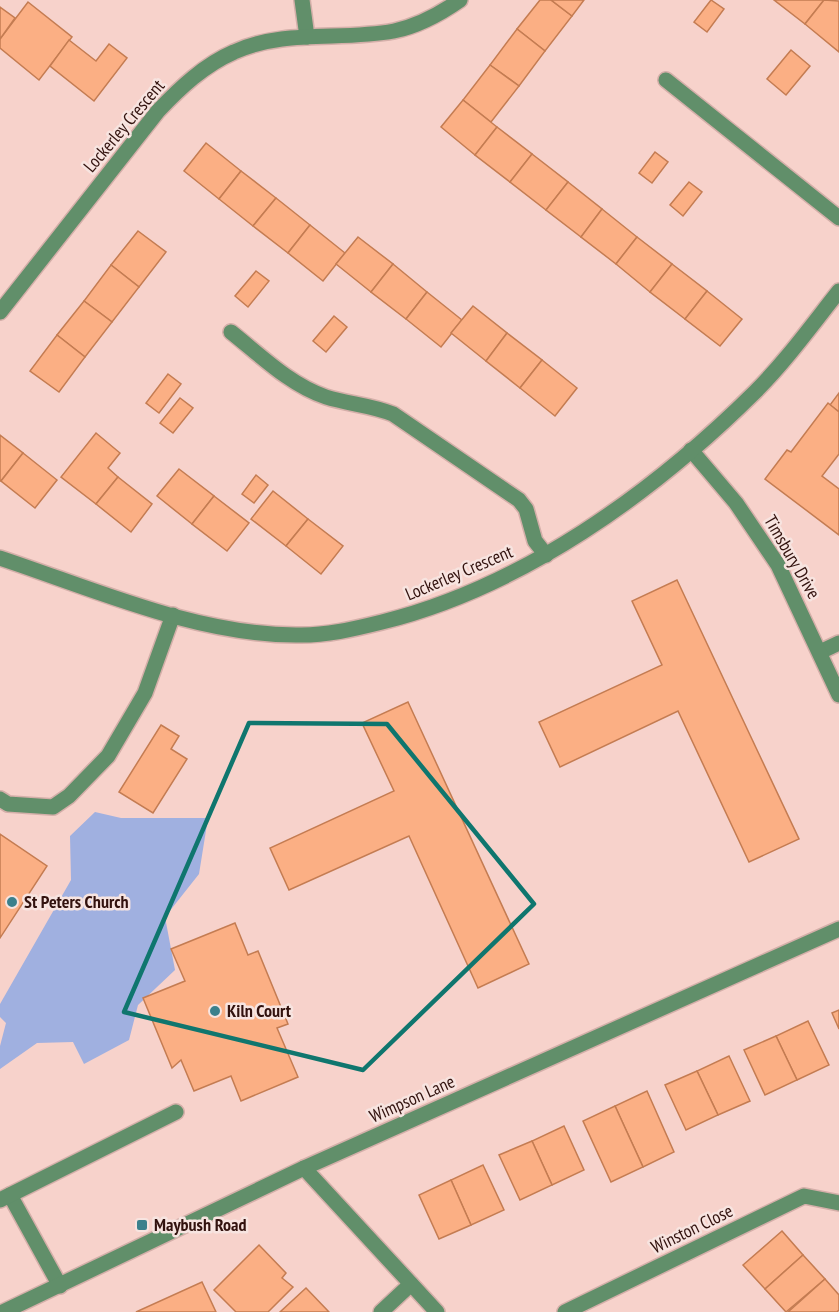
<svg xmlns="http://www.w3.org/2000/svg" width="839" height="1312" font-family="'PT Sans Narrow',sans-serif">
  <rect width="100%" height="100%" fill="#f7d2cb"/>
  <!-- green -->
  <polygon fill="#a0b0e0" points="95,812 121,818 208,818 199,874 165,917 175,970 138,1005 129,1040 84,1064 73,1042 37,1043 0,1069 0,1046 6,1023 0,1017 0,1004 71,880 70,836"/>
  <!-- building -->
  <g fill="#fbaf84" stroke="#c47c52" stroke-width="1.5">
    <polygon points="540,0 551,0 572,16 545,51 517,29"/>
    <polygon points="551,0 584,0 572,16"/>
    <polygon points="711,0 724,9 707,32 694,22"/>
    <polygon points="774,0 824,0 805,24"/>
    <polygon points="824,0 839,1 839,52 805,24"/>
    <polygon points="28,2 72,37 39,80 0,48 0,39"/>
    <polygon points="0,7 15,18 0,39"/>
    <polygon points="517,29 545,51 519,86 490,65"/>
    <polygon points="69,40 96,61 109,44 127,58 94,101 50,66"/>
    <polygon points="791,50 810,66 786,95 767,79"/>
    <polygon points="490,65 519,86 491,122 463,100"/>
    <polygon points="463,100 497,127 475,155 441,127"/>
    <polygon points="497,127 532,154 510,182 475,155"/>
    <polygon points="206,143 241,171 219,199 184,171"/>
    <polygon points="655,152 668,162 652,183 639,173"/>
    <polygon points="532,154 568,182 546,210 510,182"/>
    <polygon points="241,171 276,198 253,226 219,199"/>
    <polygon points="568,182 602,209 581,237 546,210"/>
    <polygon points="689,182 702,192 683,216 670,205"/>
    <polygon points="276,198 310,225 288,253 253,226"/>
    <polygon points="602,209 637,237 616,264 581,237"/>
    <polygon points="310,225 345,253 323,281 288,253"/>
    <polygon points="138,231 166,252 139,287 111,265"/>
    <polygon points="358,237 393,264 371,292 336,264"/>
    <polygon points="637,237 672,264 650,292 616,264"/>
    <polygon points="393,264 427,292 406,319 371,292"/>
    <polygon points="672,264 707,291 685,319 650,292"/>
    <polygon points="111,265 139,287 112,322 84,301"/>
    <polygon points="256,271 269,281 248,307 235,296"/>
    <polygon points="707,291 742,319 720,346 685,319"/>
    <polygon points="427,292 462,320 441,347 406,319"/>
    <polygon points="84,301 112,322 85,357 57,335"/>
    <polygon points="473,306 507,333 486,361 451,333"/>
    <polygon points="334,316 347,327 326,352 313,341"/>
    <polygon points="507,333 542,360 520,388 486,361"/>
    <polygon points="57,335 85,357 59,392 30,371"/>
    <polygon points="542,360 577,388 555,416 520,388"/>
    <polygon points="168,374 181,384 159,413 146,403"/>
    <polygon points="839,393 839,412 830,405"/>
    <polygon points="180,398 193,408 173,433 160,423"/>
    <polygon points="828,403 839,412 839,454 822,476 839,489 839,535 765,479 787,450 791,452"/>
    <polygon points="96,433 120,453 108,468 118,477 96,504 61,477"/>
    <polygon points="0,435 23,453 1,481 0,480"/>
    <polygon points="23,453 57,480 35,508 1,481"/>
    <polygon points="179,469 214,496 192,524 157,496"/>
    <polygon points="256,475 268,485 254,503 242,494"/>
    <polygon points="118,477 152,504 131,532 96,504"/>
    <polygon points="273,491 308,519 286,546 251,519"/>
    <polygon points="214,496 249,523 227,551 192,524"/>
    <polygon points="308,519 343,546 321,574 286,546"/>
    <polygon points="677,580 799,839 749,862 678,711 560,767 539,722 662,665 632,601"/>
    <polygon points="408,702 529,964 478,988 409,836 289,890 270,848 394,791 362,723"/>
    <polygon points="161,725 179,736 171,749 187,759 153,813 119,792"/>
    <polygon points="0,834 47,866 0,938"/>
    <polygon points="235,923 248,955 258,951 288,1024 277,1028 298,1077 241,1101 231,1076 194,1091 181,1060 172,1068 143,998 185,981 171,949"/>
    <polygon points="839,1010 839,1029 832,1013"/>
    <polygon points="808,1021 829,1065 797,1080 776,1036"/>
    <polygon points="776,1036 797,1080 765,1095 744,1050"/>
    <polygon points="729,1056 750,1101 718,1115 697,1071"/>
    <polygon points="697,1071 718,1115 686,1130 665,1085"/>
    <polygon points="647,1091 674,1152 643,1167 615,1106"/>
    <polygon points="615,1106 643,1167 611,1182 583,1121"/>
    <polygon points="564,1126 584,1170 552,1185 532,1141"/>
    <polygon points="532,1141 552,1185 520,1200 499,1155"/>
    <polygon points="483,1165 504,1210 471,1225 451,1180"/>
    <polygon points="451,1180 471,1225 439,1239 419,1195"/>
    <polygon points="782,1231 803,1255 765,1289 743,1265"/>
    <polygon points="259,1245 286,1273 282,1278 293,1287 268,1312 236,1312 214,1290"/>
    <polygon points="803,1255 825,1279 786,1312 765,1289"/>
    <polygon points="825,1279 839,1295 839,1310 837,1312 788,1312"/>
    <polygon points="202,1282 216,1312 136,1312"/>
    <polygon points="306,1288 329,1312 280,1312"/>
  </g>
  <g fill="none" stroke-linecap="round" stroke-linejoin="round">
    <defs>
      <g id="service">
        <polyline points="666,80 839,218"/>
        <path d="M231,332C260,355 290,385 326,397C348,404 371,405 393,414L519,500L526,509L535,541L546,555"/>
        <polyline points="820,652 839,643"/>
        <polyline points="0,799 8,804 53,807 69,796 108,756 145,693 173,615"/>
        <polyline points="10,1195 60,1286"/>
        <polyline points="0,1200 176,1112"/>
        <polyline points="381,1312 411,1284"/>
      </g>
      <g id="minor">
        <polyline points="302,0 307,37"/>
        <path d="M0,312L158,111C180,88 204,65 234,52C284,29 341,41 394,31C418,26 440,14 460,0"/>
        <polyline points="691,450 736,503 778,565 839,695"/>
        <path d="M0,558C94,589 196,635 296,635C325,636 354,629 382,622C523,587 653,493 755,392C786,361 812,325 839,291"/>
        <polyline points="304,1168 437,1312"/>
        <polyline points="565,1312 804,1196 839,1203"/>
      </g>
      <polyline id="tertiary" points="3,1312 304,1168 839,929"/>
    </defs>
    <!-- service casing -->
    <use href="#service" stroke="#d4afa9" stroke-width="18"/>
    <!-- minor casing -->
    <use href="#minor" stroke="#d4afa9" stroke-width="18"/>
    <!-- tertiary casing -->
    <use href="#tertiary" stroke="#d4afa9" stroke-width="18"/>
    <!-- service -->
    <use href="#service" stroke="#618f6a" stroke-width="15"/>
    <!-- minor -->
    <use href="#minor" stroke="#618f6a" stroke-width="15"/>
    <!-- tertiary -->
    <use href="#tertiary" stroke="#618f6a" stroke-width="15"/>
  </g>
  <!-- marked area -->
  <path fill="none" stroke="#0f766e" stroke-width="4.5" stroke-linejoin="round" d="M249,723L387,724L534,904L363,1070L124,1012Z"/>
  <!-- markers -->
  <g fill="#3b808c" stroke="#f7e4e0" stroke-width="2">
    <circle cx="12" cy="902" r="6"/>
    <circle cx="215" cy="1011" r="6"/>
    <rect x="136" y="1219" width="12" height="12" rx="3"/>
  </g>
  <g text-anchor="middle" stroke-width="5" stroke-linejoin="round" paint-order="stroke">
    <!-- street labels -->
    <g font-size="18" fill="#32120e" stroke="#f7e4e0">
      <text transform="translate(124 126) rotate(-50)" y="6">Lockerley Crescent</text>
      <text transform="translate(792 557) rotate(60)" y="6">Timsbury Drive</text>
      <text transform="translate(459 573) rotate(-23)" y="6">Lockerley Crescent</text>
      <text transform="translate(412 1099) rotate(-24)" y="6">Wimpson Lane</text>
      <text transform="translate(692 1229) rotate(-26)" y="6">Winston Close</text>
    </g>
    <!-- poi labels -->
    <g font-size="18" font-weight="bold" fill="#32120e" stroke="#f7e4e0" text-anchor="start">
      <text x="24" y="908">St Peters Church</text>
      <text x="227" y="1017">Kiln Court</text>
      <text x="154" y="1231">Maybush Road</text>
    </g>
  </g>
</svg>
